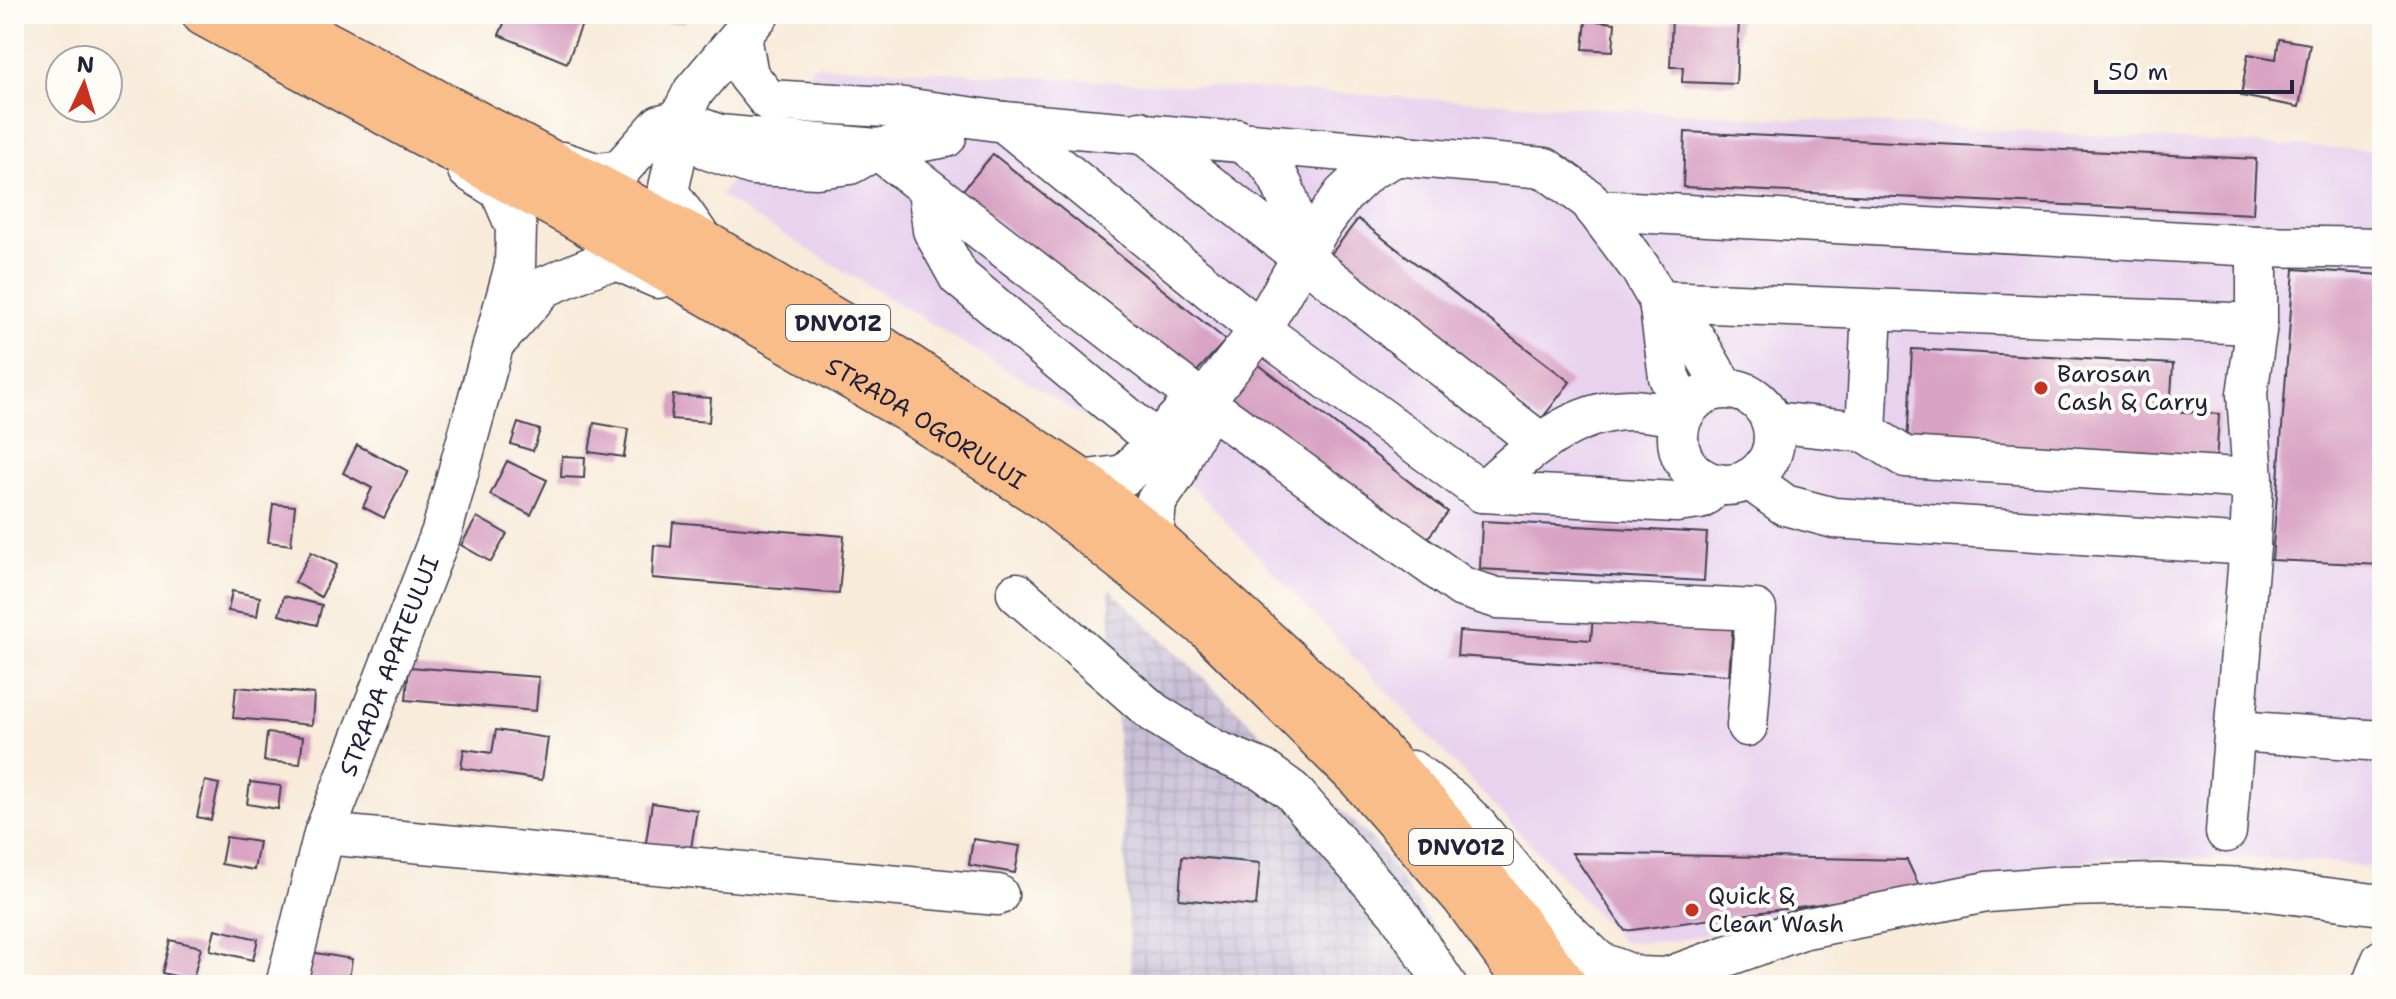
<svg xmlns="http://www.w3.org/2000/svg" width="2396" height="999" font-family="'Shantell Sans',sans-serif">
  <defs>
    <pattern id="industrial-grid" width="8" height="8" patternUnits="userSpaceOnUse" patternTransform="scale(2)"><rect width="8" height="8" fill="#c9bfd7"/><path d="M0 4h8M4 0v8" fill="none" stroke="#aca4b9"/></pattern>
  </defs>
  <rect width="100%" height="100%" fill="#fdfcf7"/>
  <filter id="ink" filterUnits="userSpaceOnUse"><feTurbulence type="fractalNoise" baseFrequency=".0125" numOctaves="2"/><feDisplacementMap in="SourceGraphic" scale="16" xChannelSelector="R" yChannelSelector="G"/><feConvolveMatrix kernelMatrix="1 2 1 2 8 2 1 2 1" color-interpolation-filters="sRGB"/></filter>
  <filter id="wash" filterUnits="userSpaceOnUse"><feTurbulence type="fractalNoise" baseFrequency=".006" numOctaves="4" result="noise"/><feDisplacementMap in="SourceGraphic" scale="32" xChannelSelector="R" yChannelSelector="G"/><feGaussianBlur stdDeviation="1.8" result="paint"/><feColorMatrix in="noise" values="0 0 0 0 0 0 0 0 0 0 0 0 0 0 0 0 0 1.4 0 .05"/><feComposite in="paint" operator="in"/></filter>
  <g filter="url(#wash)">
    <rect width="100%" height="100%" fill="#f8ebd9"/>
    <!-- built -->
    <polygon fill="#e8d2ee" points="813,65 2382,151 2382,868 2302,860 2106,857 1674,941 1623,942 1195,489 1046,393 720,196"/>
    <!-- industrial -->
    <polygon fill="url(#industrial-grid)" points="1109,588 1376,843 1473,985 1132,985"/>
    <g id="blocks">
      <!-- building -->
      <g fill="#d9a3c3">
        <polygon points="508,14 684,14 685,23 584,19 567,63 499,35"/>
        <polygon points="1672,17 1739,20 1736,84 1682,82 1683,67 1670,67"/>
        <polygon points="1586,20 1615,23 1613,51 1583,49"/>
        <polygon points="2279,39 2310,44 2299,107 2241,96 2248,54 2276,59"/>
        <polygon points="1685,132 2256,159 2253,214 1683,187"/>
        <polygon points="993,154 1226,340 1190,379 962,191"/>
        <polygon points="1358,219 1570,382 1540,421 1328,258"/>
        <polygon points="2294,269 2382,275 2382,565 2272,560"/>
        <polygon points="1912,349 2173,364 2170,411 2219,414 2216,466 1907,447"/>
        <polygon points="1258,364 1448,512 1415,554 1226,406"/>
        <polygon points="673,395 711,398 709,422 671,419"/>
        <polygon points="518,423 540,430 533,451 511,444"/>
        <polygon points="594,423 628,429 624,457 589,452"/>
        <polygon points="357,445 408,471 384,518 363,507 372,488 343,473"/>
        <polygon points="562,456 585,457 584,478 561,477"/>
        <polygon points="507,461 547,480 531,515 490,495"/>
        <polygon points="273,504 295,506 291,545 268,542"/>
        <polygon points="477,517 507,534 491,562 461,545"/>
        <polygon points="1482,521 1707,533 1704,581 1480,569"/>
        <polygon points="673,522 844,536 839,594 652,578 654,545 671,547"/>
        <polygon points="311,552 337,565 321,597 295,582"/>
        <polygon points="232,591 260,597 257,616 228,611"/>
        <polygon points="284,596 322,605 317,625 279,615"/>
        <polygon points="1593,615 1733,624 1729,675 1457,656 1459,631 1591,640"/>
        <polygon points="409,667 539,677 536,711 406,700"/>
        <polygon points="236,687 314,694 312,725 233,718"/>
        <polygon points="496,730 548,738 542,780 461,768 464,749 492,753"/>
        <polygon points="267,733 303,737 300,764 264,761"/>
        <polygon points="205,781 219,784 211,820 197,817"/>
        <polygon points="250,782 281,786 278,809 247,804"/>
        <polygon points="652,803 697,810 689,861 644,855"/>
        <polygon points="226,837 259,842 254,870 221,864"/>
        <polygon points="973,839 1020,846 1015,873 969,865"/>
        <polygon points="1572,853 1907,860 1921,890 1625,931"/>
        <polygon points="1182,856 1260,863 1256,906 1179,899"/>
        <polygon points="215,929 258,939 253,960 210,950"/>
        <polygon points="170,940 201,947 193,980 162,973"/>
        <polygon points="310,952 352,959 348,985 304,985"/>
      </g>
    </g>
  </g>
  <g filter="url(#ink)">
    <use href="#blocks" fill-opacity="0" stroke="#424053" stroke-width="2"/>
    <g fill="none" stroke-linecap="round" stroke-linejoin="round">
      <defs>
        <g id="minor">
          <polyline points="741,36 748,75 768,100 904,108 1004,122 1545,168 1589,200 1640,268 1659,301 1696,340 1724,388"/>
          <polygon points="679,120 719,135 877,149 850,164 817,168 753,165 709,150"/>
          <polyline points="1004,122 1260,330 1482,492 1677,502 1700,499 1718,484"/>
          <polyline points="1140,131 1539,442"/>
          <polyline points="946,137 877,149 1203,402 1462,587 1497,598 1756,610 1747,726"/>
          <path d="M1236,139C1246,146 1259,153 1267,161C1290,187 1295,228 1303,261"/>
          <polyline points="562,162 595,173 619,171 660,125 679,120"/>
          <polyline points="928,189 933,230 959,277 1157,442"/>
          <polyline points="1596,210 2257,246 2382,248"/>
          <polyline points="704,243 668,192 679,141 679,120 693,92 759,14"/>
          <polyline points="1659,301 2257,324"/>
          <polyline points="1659,301 1669,377 1685,411"/>
          <polyline points="501,336 544,287 601,263 619,261 658,278"/>
          <circle cx="1726" cy="437" r="48"/>
          <polyline points="1203,402 1260,330 1318,230 1343,195 1369,170 1400,154"/>
          <polyline points="1772,422 1866,432 1872,311"/>
          <polyline points="1866,432 1905,457 2253,479"/>
          <polyline points="1749,479 1785,505 1834,518 2250,545 2253,479 2247,394 2257,324 2257,246"/>
          <polyline points="1081,481 1125,475 1192,403 1203,402 1205,413 1183,454 1176,473 1156,502 1153,538"/>
          <path d="M1482,492C1523,455 1572,409 1632,410C1649,411 1666,414 1682,416"/>
          <polyline points="1017,593 1154,713 1214,750 1263,770 1292,791 1397,911 1446,985"/>
          <polyline points="2236,731 2382,741"/>
          <polyline points="1412,771 1450,799 1478,827 1547,912 1576,940 1599,962 1638,977 1666,978 1802,929 1987,892 2064,886 2159,884 2245,888 2382,905"/>
          <polyline points="2226,832 2250,545"/>
          <polyline points="324,834 998,895"/>
          <path id="s1" d="M286,985L324,834L442,531L515,266L516,227L500,190L468,170"/>
          <polyline points="2372,985 2382,960"/>
        </g>
        <g id="highway">
          <path id="s2" d="M204,14L572,215L906,409L1047,499L1211,630L1359,777L1464,897L1528,985"/>
          <polyline points="270,14 704,243 884,350 1081,481 1153,538 1348,716 1436,815 1565,985"/>
        </g>
      </defs>
      <!-- minor casing -->
      <use href="#minor" stroke="#424053" stroke-width="43"/>
      <!-- highway casing -->
      <use href="#highway" stroke="#424053" stroke-width="47"/>
      <!-- minor -->
      <use href="#minor" stroke="#fff" stroke-width="40"/>
      <!-- highway -->
      <use href="#highway" stroke="#f8bd89" stroke-width="44"/>
    </g>
  </g>
  <!-- markers -->
  <g fill="#c8321e" stroke="#fdfcf7" stroke-width="3">
    <circle cx="2041" cy="388" r="8"/>
    <circle cx="1692" cy="910" r="8"/>
  </g>
  <g text-anchor="middle" stroke-width="8" stroke-linejoin="round" paint-order="stroke">
    <!-- shield labels -->
    <g fill="#fdfcf7" stroke="#646373" stroke-width="2">
      <rect x="786" y="305" width="104" height="36" rx="6"/>
      <rect x="1409" y="829" width="104" height="36" rx="6"/>
    </g>
    <g font-size="22" font-weight="bold" fill="#22223b">
      <text x="838" y="331">DNVO1Z</text>
      <text x="1461" y="855">DNVO1Z</text>
    </g>
    <!-- poi labels -->
    <g font-size="24" fill="#22223b" stroke="#fdfcf7" text-anchor="start">
      <text x="2057" y="382">Barosan<tspan x="2057" dy="28">Cash &amp; Carry</tspan></text>
      <text x="1708" y="904">Quick &amp;<tspan x="1708" dy="28">Clean Wash</tspan></text>
    </g>
    <!-- street labels -->
    <g font-size="24" fill="#22223b" stroke="#fdfcf7">
      <text dy="8" stroke="none"><textPath href="#s2" startOffset="830">STRADA OGORULUI</textPath></text>
      <text dy="8" stroke="none"><textPath href="#s1" startOffset="336">STRADA APATEULUI</textPath></text>
    </g>
  </g>
  <!-- margin -->
  <rect width="2396" height="999" fill="none" stroke="#fdfcf7" stroke-width="48"/>
  <!-- north arrow -->
  <g transform="translate(84 84) rotate(4)"><circle r="38" fill="#fdfcf7" stroke="#a5a5ac" stroke-width="2"/>
  <path d="M0-6L14 30L0 20L-14 30Z" fill="#c8321e"/>
  <text y="-12" font-size="22" font-weight="bold" text-anchor="middle" fill="#22223b">N</text>
  </g>
  <!-- scale -->
  <path d="M2096 80v12h196v-12" fill="none" stroke="#22223b" stroke-width="4"/>
  <text x="2108" y="80" font-size="24" fill="#22223b" stroke="#fdfcf7" stroke-width="6" paint-order="stroke">50 m</text>
</svg>
